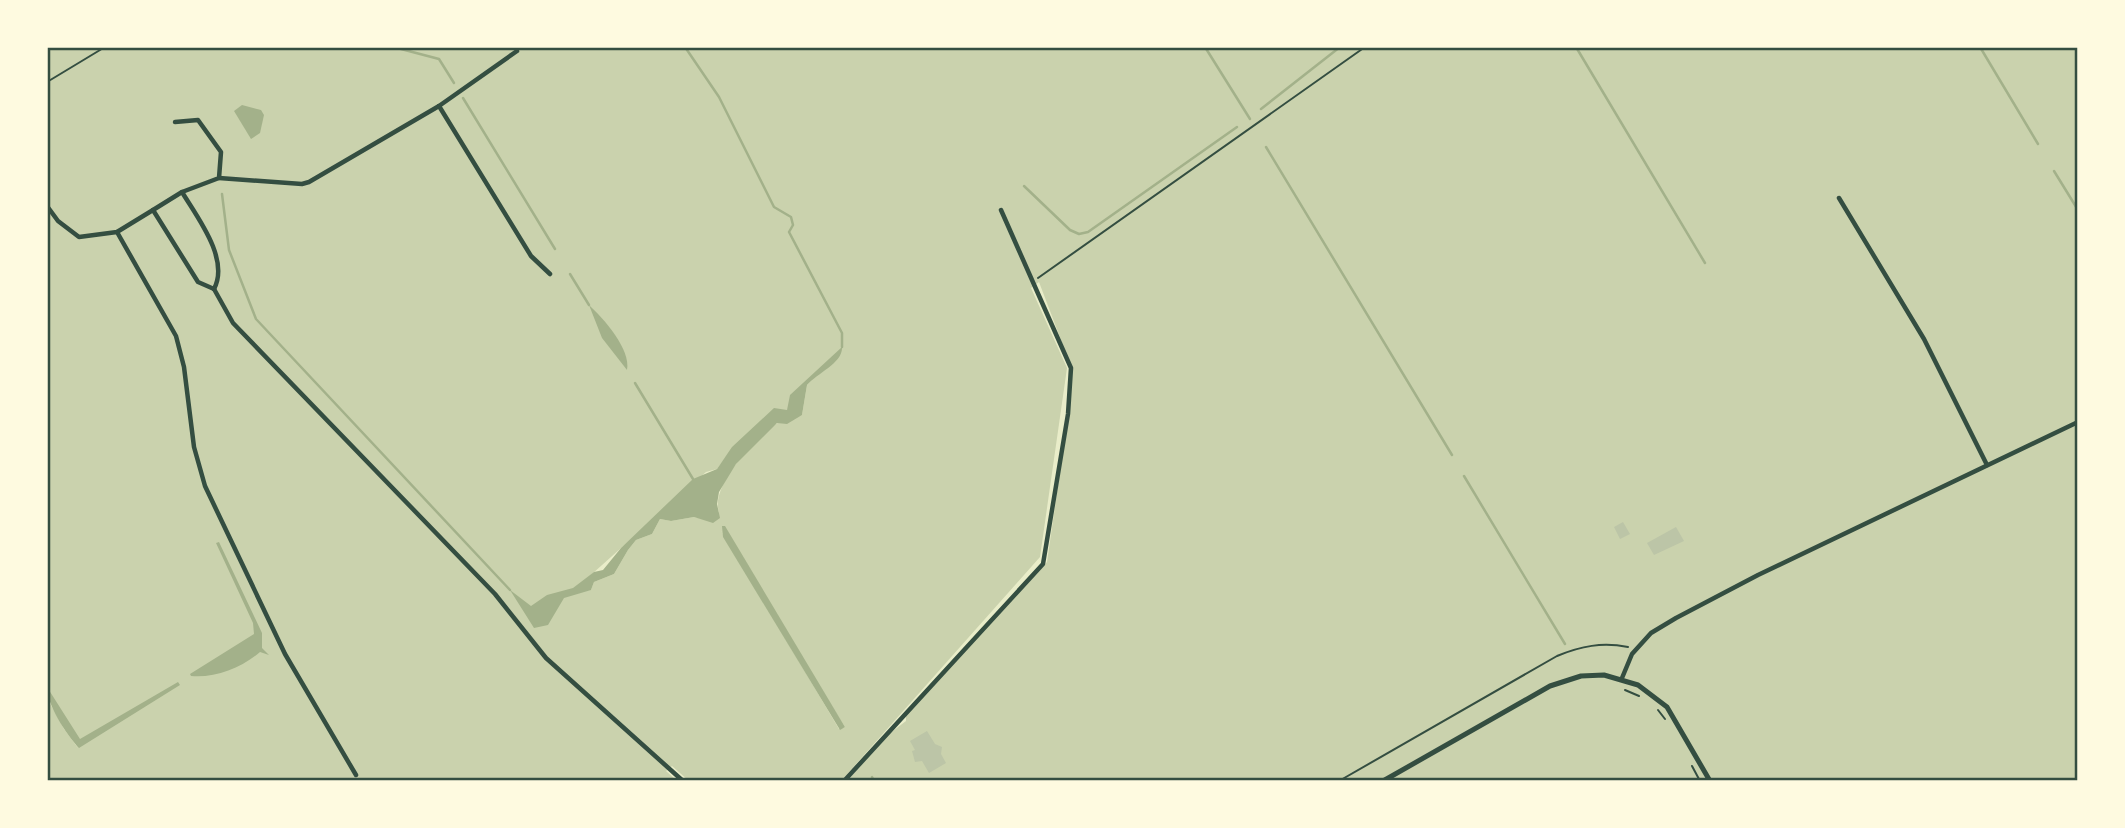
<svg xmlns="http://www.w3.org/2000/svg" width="2125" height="828" font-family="'Asap Condensed',sans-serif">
  <rect width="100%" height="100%" fill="#e9edc9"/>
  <!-- green -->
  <path fill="#cad2ad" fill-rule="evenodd" d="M47,47H2078V781H847L889,734L906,721V715L1047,562L1071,396L1069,361L1039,282L1031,288L1067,368L1040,557L841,781H689L672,766L666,771L677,781H47V698L64,729L78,748L47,692ZM813,378L807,385L802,415C794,417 783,419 776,424C755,438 710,486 719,512L709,520L694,517L671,521L660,519L652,534L636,540L628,550L614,574L594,582L591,590L573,591L706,472L717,469L731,450L779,410H787ZM720,529L845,727L839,729Z"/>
  <!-- water -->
  <g fill="#a3b18a">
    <polygon points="242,105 261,110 264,115 260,133 251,139 234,111"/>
    <path d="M589,305C603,318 631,349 627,370L602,338Z"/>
    <path d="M842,347C843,363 817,373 807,385L802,415L787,424L777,423L736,464L719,492L717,504L720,518L713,523L694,517L671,521L660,519L652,534L636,540L628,550L614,574L594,582L591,590L564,598L548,625L534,628L510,590L531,606L547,595L573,588L594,572L603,570L621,548L693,479L717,469L732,447L774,408L787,410L790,395Z"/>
    <polygon points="722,526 725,526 845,727 840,730 723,537"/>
    <path d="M219,542L262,633V648L269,655L260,652C241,668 216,678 191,676L190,674L254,634L253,623L216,543Z"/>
    <path d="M178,682L180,685L79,748C66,734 47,705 47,687L80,739Z"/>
  </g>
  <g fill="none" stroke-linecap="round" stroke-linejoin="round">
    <!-- stream -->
    <g stroke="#a3b18a" stroke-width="2.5">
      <polyline points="685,47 719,97 774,207 791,217 793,225 789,232 842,333 842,347"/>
      <polyline points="1205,47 1250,119"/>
      <polyline points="1576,47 1705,263"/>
      <polyline points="1980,47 2038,144"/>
      <polyline points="401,49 439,59 454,83"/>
      <polyline points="463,98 555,249"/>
      <polyline points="1261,109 1340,47"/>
      <polyline points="1266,147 1452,455"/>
      <polyline points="2054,171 2078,210"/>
      <polyline points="1024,186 1070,230 1079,234 1088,232 1237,127"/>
      <polyline points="222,194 229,250 256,319 510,590"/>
      <polyline points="570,274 589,305"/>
      <polyline points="635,383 693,479"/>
      <polyline points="1464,476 1565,644"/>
      <polyline points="872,777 874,781"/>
    </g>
  </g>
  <!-- building -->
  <g fill="#bcc5a7">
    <polygon points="1623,522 1630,534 1620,539 1614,527"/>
    <polygon points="1676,527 1684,541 1654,555 1647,543"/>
    <polygon points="927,731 935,744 942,747 941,754 946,763 929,773 922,761 915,762 912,751 915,750 910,741"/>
  </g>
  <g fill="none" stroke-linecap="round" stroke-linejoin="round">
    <!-- path -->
    <g stroke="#344e41" stroke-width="2">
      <polyline points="47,82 105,47"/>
      <polyline points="1038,278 1365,47"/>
      <polyline points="1625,690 1639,696"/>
      <polyline points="1658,710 1665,719"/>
      <polyline points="1692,766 1700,781"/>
      <path d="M1339,781L1557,656C1581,646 1602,642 1628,647"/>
    </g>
    <!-- minor -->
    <g stroke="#344e41" stroke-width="4.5">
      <polyline points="439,106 531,256 550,274"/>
      <polyline points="175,122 198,120 221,152 219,178 182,192"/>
      <polyline points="219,178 302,184 309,182 439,106 517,51"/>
      <polyline points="1839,198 1924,339 1987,465"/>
      <polyline points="47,206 58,221 79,237 117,232 153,210 198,282 214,289"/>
      <path d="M153,210L182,192C197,217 230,259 214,289"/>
      <polyline points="117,232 176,336 184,367 194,447 205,486 285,654 356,775"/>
      <polyline points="214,289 233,323 495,594 546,658 683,781"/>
      <polyline points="1622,678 1632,654 1651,633 1676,618 1758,575 2078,422"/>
      <polyline points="844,781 1043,564 1068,414 1071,368 1001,210"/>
    </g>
    <!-- tertiary -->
    <polyline stroke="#344e41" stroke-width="5" points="1383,781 1550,686 1581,676 1604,675 1638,685 1667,707 1710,781"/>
  </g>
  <!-- border -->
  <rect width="2125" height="828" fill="none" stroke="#fefae0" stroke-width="98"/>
  <rect x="49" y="49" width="2027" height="730" fill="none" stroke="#344e41" stroke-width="2.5"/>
</svg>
